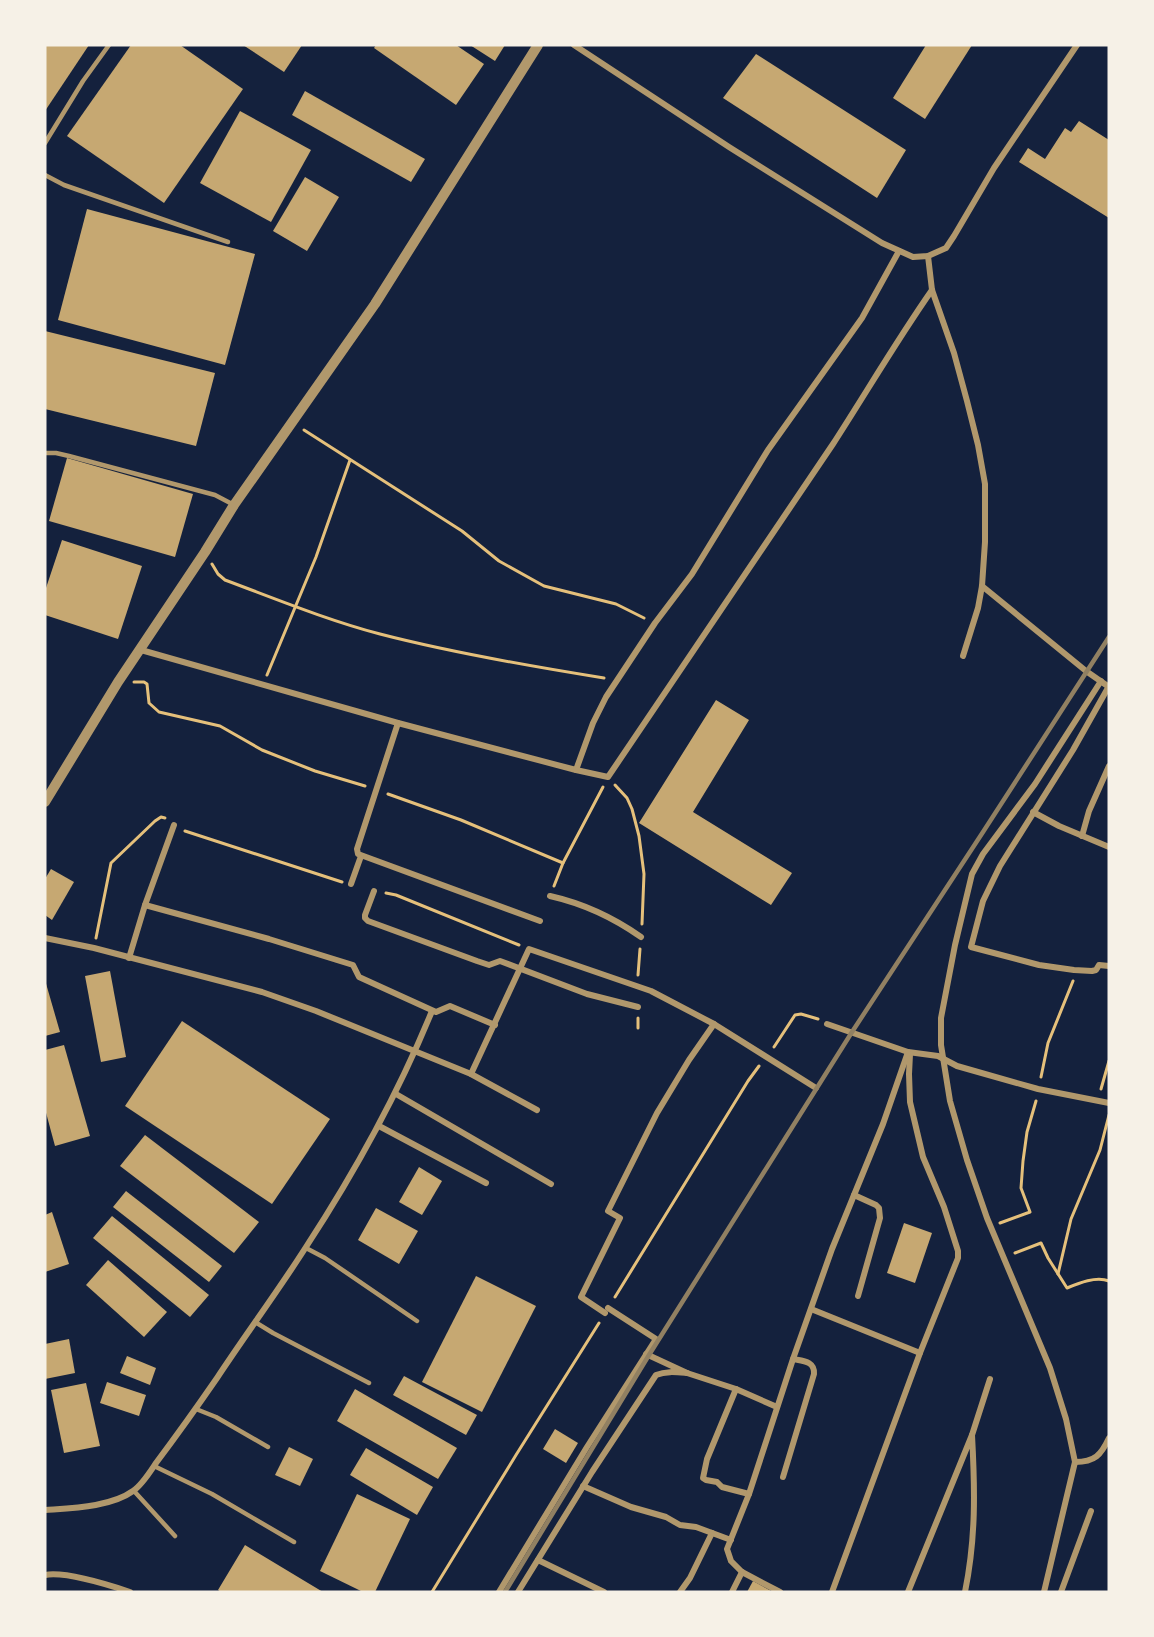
<svg xmlns="http://www.w3.org/2000/svg" width="1154" height="1637" font-family="Commissioner,sans-serif">
  <rect width="100%" height="100%" fill="#14213d"/>
  <!-- building -->
  <g fill="#c6a872">
    <polygon points="45,45 89,45 45,111"/>
    <polygon points="131,45 180,45 243,89 164,203 67,136"/>
    <polygon points="243,45 302,45 284,72"/>
    <polygon points="376,45 456,45 484,64 456,105 374,48"/>
    <polygon points="470,45 505,45 495,61"/>
    <polygon points="926,45 972,45 925,119 893,98"/>
    <polygon points="756,54 906,150 877,198 723,98"/>
    <polygon points="305,91 425,159 411,182 292,115"/>
    <polygon points="240,111 311,150 271,222 200,183"/>
    <polygon points="1079,121 1109,140 1109,218 1019,162 1028,148 1045,159 1065,128 1071,132"/>
    <polygon points="305,177 339,197 307,251 273,231"/>
    <polygon points="87,209 255,254 225,365 58,320"/>
    <polygon points="45,331 215,373 196,446 45,409"/>
    <polygon points="67,458 193,494 175,557 49,521"/>
    <polygon points="62,540 142,566 118,639 45,615 45,591"/>
    <polygon points="716,700 749,720 693,812 792,873 771,905 639,823"/>
    <polygon points="51,869 74,882 52,920 45,915 45,879"/>
    <polygon points="110,971 126,1057 101,1062 85,976"/>
    <polygon points="45,980 60,1032 45,1036"/>
    <polygon points="182,1021 330,1119 272,1204 125,1106"/>
    <polygon points="64,1045 90,1136 55,1146 45,1109 45,1050"/>
    <polygon points="145,1135 259,1222 234,1253 120,1166"/>
    <polygon points="419,1167 442,1181 422,1215 399,1202"/>
    <polygon points="126,1191 222,1266 209,1282 113,1207"/>
    <polygon points="376,1208 418,1231 399,1264 358,1240"/>
    <polygon points="52,1212 69,1264 45,1272 45,1215"/>
    <polygon points="112,1216 209,1295 190,1317 93,1238"/>
    <polygon points="904,1223 932,1233 915,1283 887,1273"/>
    <polygon points="108,1260 167,1312 144,1337 86,1285"/>
    <polygon points="476,1276 536,1306 482,1412 422,1382"/>
    <polygon points="69,1339 75,1373 45,1379 45,1344"/>
    <polygon points="127,1356 156,1368 150,1385 120,1373"/>
    <polygon points="404,1376 477,1415 466,1435 393,1395"/>
    <polygon points="107,1382 146,1395 139,1416 100,1403"/>
    <polygon points="86,1383 100,1446 64,1453 51,1390"/>
    <polygon points="355,1389 457,1448 438,1479 337,1421"/>
    <polygon points="555,1429 578,1443 566,1463 543,1449"/>
    <polygon points="289,1447 313,1459 300,1486 275,1475"/>
    <polygon points="366,1448 433,1487 417,1515 350,1475"/>
    <polygon points="357,1494 410,1519 375,1592 363,1592 320,1571"/>
    <polygon points="245,1545 303,1580 323,1592 221,1592 218,1590"/>
    <polygon points="753,1581 773,1592 747,1592"/>
  </g>
  <g fill="none" stroke-linecap="round" stroke-linejoin="round">
    <!-- path -->
    <g stroke="#e5c07b" stroke-width="3">
      <polyline points="304,430 462,531 499,561 544,586 616,604 644,618"/>
      <path d="M212,564L218,574L225,580C276,599 327,620 380,634C453,653 529,666 604,678"/>
      <polyline points="267,675 316,557 350,460"/>
      <polyline points="134,682 144,682 147,684 149,703 159,712 220,726 262,750 315,771 365,786"/>
      <polyline points="615,785 627,798 632,809 639,836 644,874 642,924"/>
      <polyline points="388,794 461,820 563,863"/>
      <polyline points="185,831 342,882"/>
      <polyline points="554,886 563,863 603,787"/>
      <polyline points="386,893 396,895 519,945"/>
      <polyline points="96,938 111,863 155,821 161,817 165,818"/>
      <polyline points="638,975 640,949"/>
      <polyline points="638,1018 638,1028"/>
      <polyline points="774,1047 795,1015 801,1014 818,1019"/>
      <polyline points="1041,1077 1048,1043 1073,981"/>
      <polyline points="1101,1089 1109,1061"/>
      <polyline points="1000,1223 1030,1212 1021,1188 1023,1161 1027,1132 1036,1101"/>
      <path d="M1015,1253L1041,1243L1048,1258L1067,1288C1079,1283 1096,1276 1109,1281"/>
      <polyline points="1058,1274 1071,1219 1100,1150 1109,1115"/>
      <polyline points="615,1297 748,1081 759,1066"/>
      <polyline points="432,1592 516,1455 599,1323"/>
    </g>
    <!-- service -->
    <g stroke="#b1986c" stroke-width="4.5">
      <polyline points="45,143 83,81 109,45"/>
      <polyline points="45,175 64,185 228,242"/>
      <polyline points="45,453 56,453 69,456 215,495 234,505"/>
      <polyline points="306,1248 325,1258 417,1321"/>
      <polyline points="255,1322 273,1333 369,1383"/>
      <polyline points="196,1409 216,1417 268,1447"/>
      <polyline points="154,1466 212,1494 294,1542"/>
      <polyline points="134,1491 175,1536"/>
    </g>
    <!-- minor -->
    <g stroke="#b1986c" stroke-width="6">
      <polyline points="574,45 729,147 882,243 913,257 928,256 946,248 954,236 994,168 1077,45"/>
      <polyline points="928,256 932,290 954,353 967,401 978,445 985,484 985,542 982,586 978,608 963,656"/>
      <polyline points="982,586 1086,671 1109,687"/>
      <path d="M141,650L398,723L576,770L608,777C684,666 759,555 833,444C866,393 897,340 932,290"/>
      <polyline points="1109,686 1073,750 1000,866 983,901 971,947 1039,965 1074,970 1092,971 1096,970 1099,965 1109,966"/>
      <polyline points="398,723 357,849 358,854 540,921"/>
      <polyline points="576,770 593,723 606,697 655,623 692,574 768,450 862,318 899,251"/>
      <polyline points="1033,812 1059,826 1109,847"/>
      <polyline points="174,825 145,905 269,939 353,965 359,977 436,1012 450,1006 495,1025"/>
      <polyline points="1082,836 1089,811 1109,766"/>
      <polyline points="351,884 361,856"/>
      <polyline points="374,891 365,915 365,918 368,921 477,961 489,965 500,961 587,994 638,1007"/>
      <path d="M550,896C581,903 614,918 641,937"/>
      <polyline points="45,938 94,948 262,992 316,1011 471,1074 537,1110"/>
      <polyline points="129,958 145,905"/>
      <polyline points="714,1024 816,1088"/>
      <polyline points="827,1024 908,1052 938,1056 957,1066 1038,1089 1109,1103"/>
      <polyline points="910,1054 909,1074 910,1102 923,1157 944,1207 958,1251 958,1258 920,1353"/>
      <polyline points="471,1074 529,949 651,991 714,1024 689,1060 657,1113 608,1211 620,1218 581,1297 605,1313"/>
      <polyline points="396,1094 551,1184"/>
      <polyline points="379,1126 486,1183"/>
      <polyline points="854,1195 876,1205 879,1208 880,1218 858,1296"/>
      <polyline points="811,1309 920,1353 832,1592"/>
      <polyline points="646,1354 687,1373 736,1389 777,1407"/>
      <polyline points="736,1389 707,1459 703,1478 706,1480 717,1482 722,1487 749,1494"/>
      <polyline points="972,1435 990,1379"/>
      <path d="M1075,1462C1095,1462 1101,1455 1109,1438"/>
      <path d="M783,1477L814,1374C815,1361 803,1361 793,1359"/>
      <polyline points="583,1486 631,1507 666,1517 680,1525 696,1527 731,1540"/>
      <path d="M45,1510C72,1508 111,1507 133,1491C142,1485 150,1472 156,1463C177,1435 197,1407 217,1378C246,1334 278,1291 306,1247C355,1172 398,1094 432,1011"/>
      <polyline points="538,1560 604,1592"/>
      <path d="M45,1575C66,1571 109,1585 130,1592"/>
      <polyline points="499,1592 587,1447 656,1339 608,1308"/>
      <path d="M518,1592L592,1472L656,1375C666,1371 675,1372 687,1373"/>
      <polyline points="680,1592 690,1578 712,1533"/>
      <polyline points="732,1592 742,1572"/>
      <polyline points="780,1592 742,1572 731,1561 727,1549 749,1494 793,1359 832,1249 883,1124 908,1052"/>
      <path d="M908,1592L972,1435C975,1490 976,1538 965,1592"/>
      <polyline points="1044,1592 1075,1462 1066,1419 1050,1368 987,1218 967,1160 950,1101 941,1045 941,1018 955,945 972,874 983,854 1035,784 1101,681"/>
      <polyline points="1061,1592 1091,1511"/>
    </g>
    <!-- tertiary -->
    <polyline stroke="#b1986c" stroke-width="10" points="45,802 118,682 205,552 234,505 375,304 538,45"/>
    <!-- rail -->
    <polyline stroke="#918062" stroke-width="4.5" points="505,1592 649,1355 852,1032 983,832 1109,637"/>
  </g>
  <!-- border -->
  <rect width="1154" height="1637" fill="none" stroke="#f6f1e7" stroke-width="93"/>
</svg>
